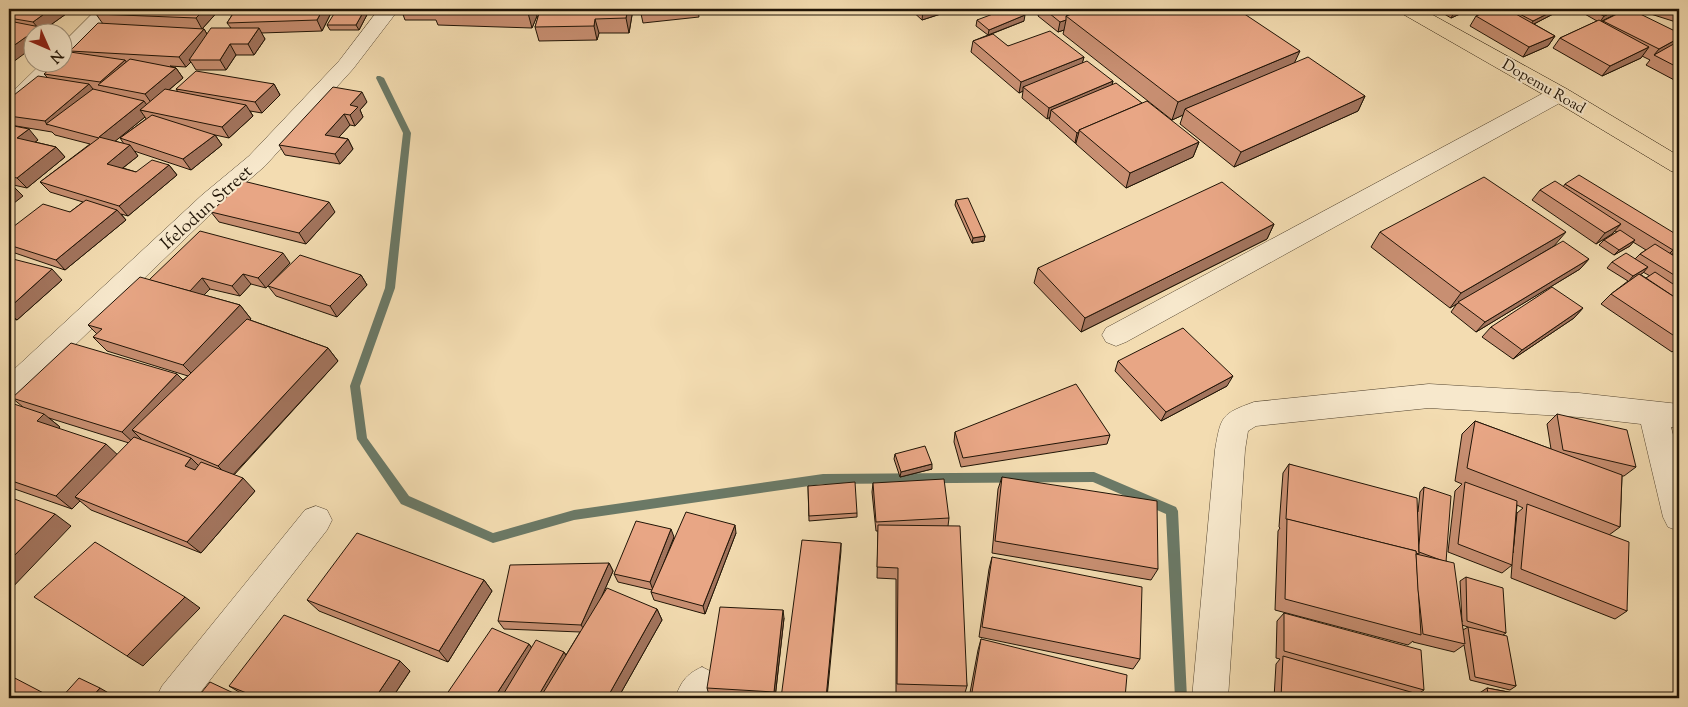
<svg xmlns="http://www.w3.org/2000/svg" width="1688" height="707" font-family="'Sorts Mill Goudy',serif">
  <rect width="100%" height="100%" fill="#f3dcb1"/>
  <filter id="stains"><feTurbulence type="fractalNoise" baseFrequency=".004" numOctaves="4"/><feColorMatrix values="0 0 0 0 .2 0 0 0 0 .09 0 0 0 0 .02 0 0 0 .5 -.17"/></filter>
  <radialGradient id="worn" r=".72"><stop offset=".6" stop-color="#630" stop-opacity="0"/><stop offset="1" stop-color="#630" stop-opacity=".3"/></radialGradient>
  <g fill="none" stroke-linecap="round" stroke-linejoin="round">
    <!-- stream -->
    <polygon fill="#6b7966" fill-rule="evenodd" points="377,76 380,76 384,78 411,133 395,288 360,386 367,438 409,496 493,533 574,510 823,474 1094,472 1176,507 1178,511 1187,698 1175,698 1166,514 1093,482 823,484 574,520 493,543 401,504 357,439 350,386 385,288 403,133 376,78"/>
    <defs>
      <g id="minor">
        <path d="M97,9H118L69,60L65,61C58,76 25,108 9,112V95L43,62H62V44Z"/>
        <polygon points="379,9 399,9 353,69 265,166 218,207 19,399 9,402 9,374 202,195 249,156 339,61"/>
        <polygon points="1559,87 1567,89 1570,94 1567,99 1126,342 1116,346 1106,342 1102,335 1106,328 1551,89"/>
        <path d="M1429,384L1579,393L1679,404V428L1671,427L1679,458V531L1668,527L1663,517L1641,424L1579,417L1429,408L1256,426L1248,431L1245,450L1228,698H1192L1215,450C1221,416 1221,414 1254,402Z"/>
        <polygon points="316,506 327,510 332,520 327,530 196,698 156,698 162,686 305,510"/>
        <path d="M702,667L714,673L720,685L714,698H675C681,682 686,674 702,667Z"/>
      </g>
      <polygon id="major" points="1398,9 1422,9 1567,89 1679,156 1679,174 1671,171 1551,99 1401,13"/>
    </defs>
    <!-- minor casing -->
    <use href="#minor" stroke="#554631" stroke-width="1"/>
    <!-- major casing -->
    <use href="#major" stroke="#201406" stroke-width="1"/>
    <!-- minor -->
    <use href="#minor" fill="#f7e8cc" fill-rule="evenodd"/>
    <!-- major -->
    <use href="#major" fill="#f3dcb1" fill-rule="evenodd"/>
  </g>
  <!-- wall -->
  <g fill="#c88f72" stroke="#201406" fill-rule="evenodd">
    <polygon points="9,9 73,9 42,31 9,65"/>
    <path d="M102,9H220L202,29H204L207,34L231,28L227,23L236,9H333L322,31L261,33L265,39L254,55H236L226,70H196L191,62L186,67L170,66L176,68L183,78L169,90L178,92L176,89L274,84L280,95L262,113L250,111L253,116L229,138L215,135L222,145L191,170L134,151L138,156L123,168L136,172L169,165L177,175L128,216L121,214L126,220L65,270L9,251V230L70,212L83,202L50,192L40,182L90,144L55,135L52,132L10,125L38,140L35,142L56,147L65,157L27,188L9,184V99L47,77L44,74L72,53L70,51L103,24L96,14ZM145,117L146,119L120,138L124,144L115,141Z"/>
    <polygon points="370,9 359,30 330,30 327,25"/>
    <polygon points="401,9 633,9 629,33 599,33 597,40 539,41 535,27 538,18 537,16 532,28 438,25 436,20 405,20"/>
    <polygon points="640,9 698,9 699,17 643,23"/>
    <polygon points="910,9 956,9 922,20"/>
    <polygon points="1040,9 1237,9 1294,63 1365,96 1358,111 1234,167 1180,124 1183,115 1172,120 1063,34 1064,30 1058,32 1038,16"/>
    <polygon points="1436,9 1471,9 1451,18"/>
    <polygon points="1493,9 1569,9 1558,14 1555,12 1553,14 1534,24 1555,36 1548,46 1523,57 1470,26 1476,16"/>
    <polygon points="1576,9 1616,9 1614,15 1601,21 1602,22 1603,21 1678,42 1679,41 1679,82 1678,82 1646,65 1650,60 1642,56 1641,58 1602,76 1553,48 1560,38 1597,21"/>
    <polygon points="1635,9 1679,9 1679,23"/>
    <polygon points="977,20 1024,21 989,35 1008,46 1084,57 1082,63 1113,81 1112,85 1142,103 1199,142 1193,157 1126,188 1076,144 1076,143 1075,143 1049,120 1050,117 1047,119 1022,98 1023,91 1019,93 971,52 973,41 988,35 976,26"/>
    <polygon points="367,102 360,110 363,117 355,126 350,125 339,137 348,139 353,149 340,164 285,155 279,145"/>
    <path d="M1565,184L1677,251L1672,254L1673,255L1679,252V346L1672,352L1601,304L1611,294L1628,281L1607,268L1612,262L1635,259L1640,254L1646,250L1633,242L1630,246L1614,255L1599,245L1604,240L1617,232L1615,231L1612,234L1596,244L1532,200L1540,190L1563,187ZM1643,272L1650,276L1646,278L1640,274Z"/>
    <polygon points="956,200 985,236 984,241 972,243 955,205"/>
    <polygon points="211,212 335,212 306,244 219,222"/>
    <polygon points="1274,224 1267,239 1081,332 1034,283 1038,268"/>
    <polygon points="1380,232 1555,246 1589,259 1580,269 1476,332 1451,312 1458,302 1450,308 1371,247"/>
    <polygon points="9,258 62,280 17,320 9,318"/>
    <path d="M290,263L266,288L251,284L240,296L210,289L204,295L240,305L251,319L250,320L328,348L338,361L234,475L255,491L201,553L91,510L80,501L72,509L9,487V405L23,407L12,398L183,380L188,376L107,351L93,337L97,334L88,325L149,280ZM49,418L129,443L117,455L58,429L60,427Z"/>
    <polygon points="361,275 367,285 337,317 276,296 268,286"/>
    <polygon points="1583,308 1574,318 1513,359 1482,337 1491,327"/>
    <polygon points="1118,361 1227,386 1161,421 1115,371"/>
    <path d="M1557,414L1636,467L1624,476H1622L1620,527L1609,535L1627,611L1615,619L1511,578L1512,565L1502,573L1448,552L1455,491L1462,484L1455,481L1462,434L1475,421L1551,449L1547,424ZM1517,505L1523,508L1517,513L1513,553Z"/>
    <polygon points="955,432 1110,435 1107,444 961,467 954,442"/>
    <polygon points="895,454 932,469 900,477 894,459"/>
    <path d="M1289,464L1418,512L1420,492L1424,487L1446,561L1462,622L1460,581L1466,577L1506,633L1503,635L1516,686L1510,690L1470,680L1464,645L1454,652L1413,642V641L1408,645L1275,610L1278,531L1280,528L1279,527L1283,473ZM1462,625L1468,627L1463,630Z"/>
    <polygon points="1002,477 1158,569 1151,580 992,553 998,489"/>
    <polygon points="873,483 949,518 948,526 967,686 964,696 896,694 896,579 877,578 878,531 876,531 872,492"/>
    <polygon points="808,486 857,513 857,517 809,521"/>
    <polygon points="736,533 705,614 654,600 651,592 652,590 618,582 614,574 674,537 664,562"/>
    <polygon points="992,557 1140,659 1133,669 979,637 989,569"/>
    <polygon points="609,563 613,571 602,596 657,609 662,620 618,698 444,698 529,644 532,648 564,652 566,655 580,632 504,629 498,621"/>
    <polygon points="484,580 492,591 448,662 319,611 307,600"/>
    <polygon points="1284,613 1424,690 1418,694 1432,698 1274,698 1276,664 1280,659 1276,658 1277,621"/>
    <polygon points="784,618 775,698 709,695 707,688"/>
    <polygon points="981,639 1125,698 969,698 978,650"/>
    <polygon points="400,661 410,671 392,698 251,698 244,695 229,686"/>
    <polygon points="1487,688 1540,698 1472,698"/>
  </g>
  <!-- shaded-wall -->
  <g fill="#a2745d" stroke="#201406">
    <polygon points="51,9 73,9 42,31 43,32 32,32 32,48 9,65 9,49 38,28 33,22"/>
    <polygon points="205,9 220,9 202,29 196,18"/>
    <polygon points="323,9 333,9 322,31 317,20"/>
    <polygon points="365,9 370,9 359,30 356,25"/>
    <polygon points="530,9 540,9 535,11 537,16 532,28 528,13"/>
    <polygon points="628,9 633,9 629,33 626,18"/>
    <polygon points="926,9 956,9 922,20 923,10"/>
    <polygon points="1456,9 1471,9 1451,18"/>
    <polygon points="1557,9 1553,14 1530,26 1533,21"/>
    <polygon points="1561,9 1569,9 1558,14"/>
    <polygon points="1618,10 1614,15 1600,22 1604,16"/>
    <polygon points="1025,15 1024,21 988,35 989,30"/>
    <polygon points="595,19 599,33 597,40 594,26"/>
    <polygon points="1066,20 1064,30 1058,32 1060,22"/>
    <polygon points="259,28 265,39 254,55 248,44"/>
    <polygon points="204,29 210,39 189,60 191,62 186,67 179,57"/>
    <polygon points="1555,36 1548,46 1523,57 1529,47"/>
    <polygon points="1679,38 1679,41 1675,46 1654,55 1659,49"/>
    <polygon points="230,44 236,55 226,70 220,60"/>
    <polygon points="1649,47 1641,58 1602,76 1610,66"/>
    <polygon points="1300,51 1292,68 1185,109 1183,115 1172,120 1178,102"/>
    <polygon points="1084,57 1081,68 1023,87 1023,91 1019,93 1021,82"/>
    <polygon points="125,60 132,70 103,86 100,82"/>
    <polygon points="176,68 183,78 152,104 145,94"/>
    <polygon points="1113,81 1110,91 1051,110 1050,117 1047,119 1049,108"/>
    <polygon points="89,84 97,94 47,125 45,121"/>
    <polygon points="274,84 280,95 262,113 255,102"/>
    <polygon points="362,92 367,102 360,110 363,117 355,126 350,115 350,105"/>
    <polygon points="1365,96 1358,111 1234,167 1241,152"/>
    <polygon points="144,101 152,112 140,110 145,117 108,147 99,137"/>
    <polygon points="246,105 253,116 229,138 222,127"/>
    <polygon points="344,114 350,125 331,146 325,135"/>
    <polygon points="29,129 38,140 27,148 17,138"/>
    <polygon points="1079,132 1076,143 1075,143 1077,133"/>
    <polygon points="215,135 222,145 191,170 183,159"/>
    <polygon points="348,139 353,149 340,164 335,154"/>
    <polygon points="1199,142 1193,157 1126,188 1130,173"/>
    <polygon points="130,145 138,156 115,174 107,164"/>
    <polygon points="56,147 65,157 27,188 17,178"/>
    <polygon points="169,165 177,175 128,216 119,206"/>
    <polygon points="13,186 23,196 9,207 9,189"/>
    <polygon points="329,202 335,212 306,244 299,233"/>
    <polygon points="117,210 126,220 65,270 56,260"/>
    <polygon points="1274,224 1267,239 1081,332 1085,318"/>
    <polygon points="1621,224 1612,234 1596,244 1605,233"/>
    <polygon points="1566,232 1554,246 1450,308 1461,293"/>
    <polygon points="985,236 984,241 972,243 973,238"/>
    <polygon points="1635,240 1630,246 1614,255 1619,250"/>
    <polygon points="1679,246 1679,248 1677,251 1663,260 1673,250"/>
    <polygon points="283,253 290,263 266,288 258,278"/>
    <polygon points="1589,259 1580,269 1476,332 1485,322"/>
    <polygon points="1648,267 1643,273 1628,282 1633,276"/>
    <polygon points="52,269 62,280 17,320 9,312 9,308"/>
    <polygon points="243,274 251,284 240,296 232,286"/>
    <polygon points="361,275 367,285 337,317 330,306"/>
    <polygon points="202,278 210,289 198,301 189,291"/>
    <polygon points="240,305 251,319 196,378 183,365"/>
    <polygon points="1583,308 1574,318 1513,359 1522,350"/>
    <polygon points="9,324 12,327 9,330"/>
    <polygon points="328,348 338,361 230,478 218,466"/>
    <polygon points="177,374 190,387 132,430 142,440 136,445 122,432"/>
    <polygon points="1233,376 1227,386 1161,421 1166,412"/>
    <polygon points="44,414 60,427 53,435 37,421"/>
    <polygon points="106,444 120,457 75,497 80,501 72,509 56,496"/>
    <polygon points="191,458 204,471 198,478 185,466"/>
    <polygon points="932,464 932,469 900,477 901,472"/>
    <polygon points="243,478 255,491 201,553 187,542"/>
    <polygon points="55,514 71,526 9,591 9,561"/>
    <polygon points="735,525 736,533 705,614 703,606"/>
    <polygon points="671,529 674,537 653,590 650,582"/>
    <polygon points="841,543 841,551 827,698 826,698"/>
    <polygon points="609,563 613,571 586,632 581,625"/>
    <polygon points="484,580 492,591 448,662 439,651"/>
    <polygon points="185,597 200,608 143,666 127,656"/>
    <polygon points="657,609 662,620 618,698 607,698"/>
    <polygon points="783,610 784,618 775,698 774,692"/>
    <polygon points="529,644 534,652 505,698 494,698"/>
    <polygon points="564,652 568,659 546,698 537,698"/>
    <polygon points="400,661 410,671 392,698 375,698"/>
    <polygon points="100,688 112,695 110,698 91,698"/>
  </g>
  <!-- building -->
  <g fill="#e8a685" stroke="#201406">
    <polygon points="9,9 51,9 33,22 9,18"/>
    <polygon points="102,9 205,9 196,18 96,14"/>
    <polygon points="236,9 323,9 317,20 227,23"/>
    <polygon points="337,9 365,9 356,25 327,25"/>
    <polygon points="401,9 433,9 433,10"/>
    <polygon points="433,9 530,9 528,13 432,11"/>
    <polygon points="536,9 628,9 626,18 595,19 594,26 535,27 540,10 535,11"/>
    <polygon points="640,9 676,9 641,13"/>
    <polygon points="1006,9 1017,9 1025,15 989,30 977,20"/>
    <polygon points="1044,9 1087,9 1066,16 1066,20 1060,22"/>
    <polygon points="1087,9 1237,9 1300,51 1178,102 1066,16"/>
    <polygon points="1493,9 1507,9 1555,36 1529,47 1476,16"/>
    <polygon points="1510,9 1557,9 1533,21"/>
    <polygon points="1589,9 1616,9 1618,10 1604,16"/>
    <polygon points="1627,9 1630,9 1679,33 1679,38 1659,49 1603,21"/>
    <polygon points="1599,20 1649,47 1610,66 1560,38"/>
    <polygon points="9,21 40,27 9,49"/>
    <polygon points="98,23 204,29 179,57 70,51"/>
    <polygon points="211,28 259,28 248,44 230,44 220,60 189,60"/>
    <polygon points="1050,31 1084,57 1021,82 973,41 993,34 1008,46"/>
    <polygon points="1679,41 1679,68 1654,55"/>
    <polygon points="70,52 125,60 100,82 44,74 58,62 62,62 62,59"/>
    <polygon points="1308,57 1365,96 1241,152 1185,109"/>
    <polygon points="130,59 176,68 145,94 98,85"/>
    <polygon points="1087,61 1113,81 1049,108 1023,87"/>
    <polygon points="196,71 274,84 255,102 176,89"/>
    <polygon points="38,76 89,84 45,121 9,116 9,99"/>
    <polygon points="1116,83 1142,103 1079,130 1079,132 1077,133 1051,110"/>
    <polygon points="333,87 362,92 350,105 358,107 350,115 344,114 325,135 348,139 335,154 279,145"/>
    <polygon points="93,89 144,101 99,137 130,145 107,164 136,172 152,160 169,165 119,206 40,182 99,138 46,124"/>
    <polygon points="165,89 246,105 222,127 140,110"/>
    <polygon points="1147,101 1199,142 1130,173 1079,130"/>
    <polygon points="152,115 215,135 183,159 120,138"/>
    <polygon points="9,125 29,129 17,138 56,147 17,178 9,176"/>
    <polygon points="1579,175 1679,236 1679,246 1673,250 1565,184"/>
    <polygon points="1484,177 1566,232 1461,293 1380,232"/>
    <polygon points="243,181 329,202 299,233 211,212"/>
    <polygon points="1555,181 1621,224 1605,233 1540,190"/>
    <polygon points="1222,182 1274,224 1085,318 1038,268"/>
    <polygon points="9,184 13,186 9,189"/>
    <polygon points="968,198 985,236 973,238 956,200"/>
    <polygon points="86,200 117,210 56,260 9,245 9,230 43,204 70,212"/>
    <polygon points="1620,230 1635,240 1619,250 1604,240"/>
    <polygon points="200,231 283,253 258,278 243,274 232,286 202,278 190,291 149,280"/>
    <polygon points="1563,241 1589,259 1485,322 1458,302"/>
    <polygon points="1655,244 1679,259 1679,278 1640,254"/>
    <polygon points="1679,252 1679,259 1673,255"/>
    <polygon points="1626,253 1648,267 1633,276 1612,262"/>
    <polygon points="300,255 361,275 330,306 268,286"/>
    <polygon points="9,258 52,269 9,308"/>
    <polygon points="1655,272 1679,288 1679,300 1646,278"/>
    <polygon points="1639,274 1679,300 1679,339 1611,294"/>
    <polygon points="140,277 240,305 183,365 93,337 102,329 88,325"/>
    <polygon points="1552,287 1583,308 1522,350 1491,327"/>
    <polygon points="247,319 328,348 218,466 132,430"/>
    <polygon points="1183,328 1233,376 1166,412 1118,361"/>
    <polygon points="71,343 177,374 122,432 12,398"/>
    <polygon points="1076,384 1110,435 963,458 955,432"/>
    <polygon points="11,403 44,414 37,421 106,444 56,496 9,480 9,405"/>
    <polygon points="1557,414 1627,430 1636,467 1563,450"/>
    <polygon points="1475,421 1622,475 1620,527 1467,468"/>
    <polygon points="134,437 191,458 185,466 195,470 201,462 243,478 187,542 75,497"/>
    <polygon points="925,446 932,464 901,472 895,454"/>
    <polygon points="1289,464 1417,498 1419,554 1416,553 1416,551 1286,519"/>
    <polygon points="1002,477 1157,501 1158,569 995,541"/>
    <polygon points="944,479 949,518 876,522 873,483"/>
    <polygon points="855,482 857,513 809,516 808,486"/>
    <polygon points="1465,482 1517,501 1512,565 1458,544"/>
    <polygon points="1424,487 1451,496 1446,562 1419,552 1419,545"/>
    <polygon points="9,497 55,514 9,561"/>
    <polygon points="1527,504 1629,542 1627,611 1521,569"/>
    <polygon points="686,512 735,525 703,606 651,592"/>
    <polygon points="1287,519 1416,551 1421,635 1285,599"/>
    <polygon points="636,521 671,529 650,582 614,574"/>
    <polygon points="878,525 960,526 967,686 897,684 898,568 877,567"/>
    <polygon points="357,533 484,580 439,651 307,600"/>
    <polygon points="802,540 841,543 826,698 781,698"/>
    <polygon points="95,542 185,597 127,656 34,597"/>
    <polygon points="1416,554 1454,563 1465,644 1423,634 1418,590"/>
    <polygon points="992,557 1142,587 1140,659 982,627"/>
    <polygon points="609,563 581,625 498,621 510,565"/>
    <polygon points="1466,577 1503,588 1506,633 1467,621"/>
    <polygon points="607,588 657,609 607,698 540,698"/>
    <polygon points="720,607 783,610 774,692 707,688"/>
    <polygon points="1284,613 1421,650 1424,690 1284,651"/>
    <polygon points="284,615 400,661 375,698 259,698 229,686"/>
    <polygon points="1468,627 1507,636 1516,686 1475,677"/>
    <polygon points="492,628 529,644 494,698 444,698"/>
    <polygon points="981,639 1127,675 1125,698 971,698"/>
    <polygon points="536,640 564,652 537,698 501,698"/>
    <polygon points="1283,656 1432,698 1281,698"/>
    <polygon points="9,675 53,698 9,698"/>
    <polygon points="79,678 100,688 91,698 61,698"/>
    <polygon points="210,682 244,698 197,698"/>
    <polygon points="1487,688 1540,698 1489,698"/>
  </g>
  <g text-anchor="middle" stroke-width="4" stroke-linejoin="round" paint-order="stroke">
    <!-- far-street labels -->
    <g font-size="15" fill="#201406" stroke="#f7e8cc">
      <text transform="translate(1544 86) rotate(30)" y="5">Dopemu Road</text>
    </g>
    <!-- street labels -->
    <g font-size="18" fill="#201406" stroke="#f7e8cc">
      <text transform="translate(206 207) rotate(-42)" y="6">Ifelodun Street</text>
    </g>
  </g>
  <!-- margin -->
  <rect width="1688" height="707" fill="none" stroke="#f3dcb1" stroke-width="30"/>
  <rect x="10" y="10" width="1668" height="687" fill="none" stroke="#201406" stroke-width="2.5"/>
  <rect x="15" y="15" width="1658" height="677" fill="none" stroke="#201406"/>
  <!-- north arrow -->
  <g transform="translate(48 48) rotate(135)"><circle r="24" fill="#f7e8cc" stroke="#a1937d"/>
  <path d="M0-4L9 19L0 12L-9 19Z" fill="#8f2418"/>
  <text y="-8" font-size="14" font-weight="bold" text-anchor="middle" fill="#201406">N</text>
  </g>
  <rect width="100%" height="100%" filter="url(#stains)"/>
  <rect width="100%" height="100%" fill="url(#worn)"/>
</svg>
